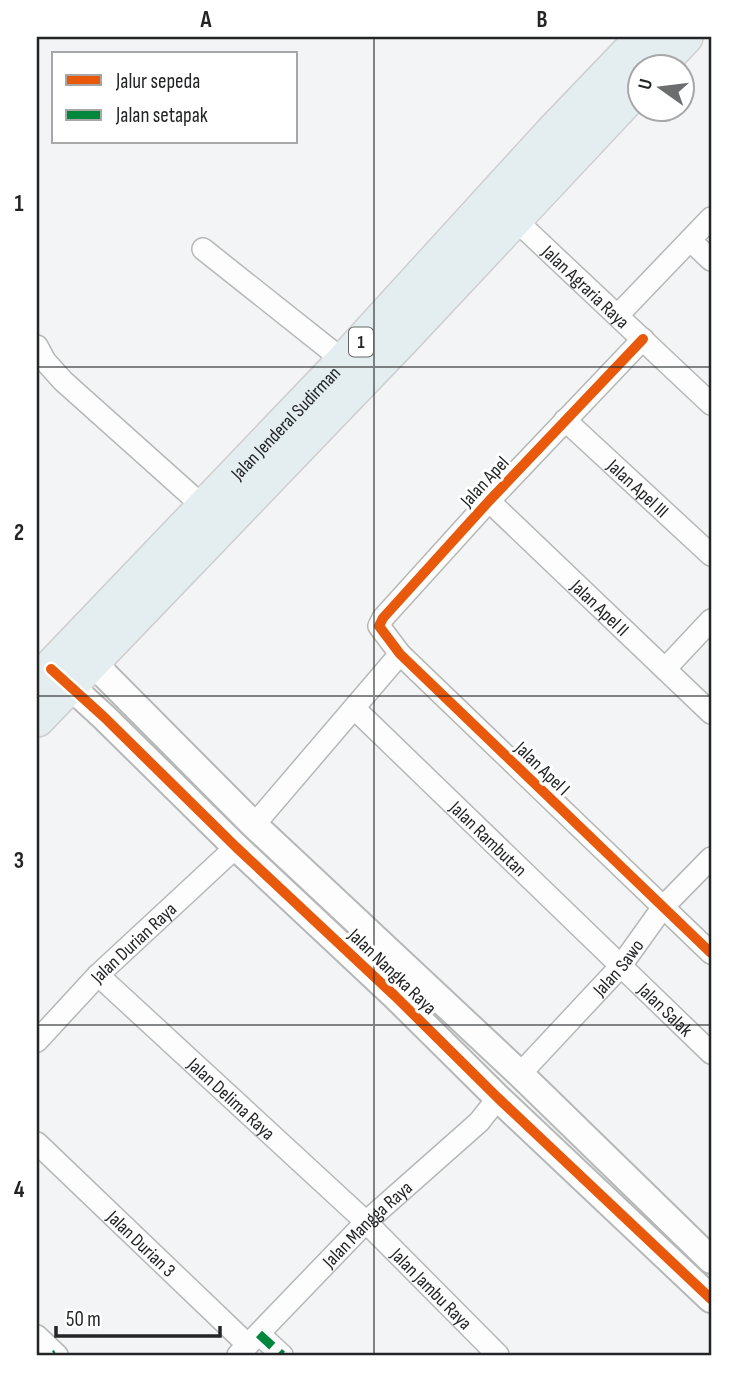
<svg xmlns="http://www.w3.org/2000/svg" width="748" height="1392" font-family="'Sofia Sans Condensed',sans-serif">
  <rect width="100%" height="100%" fill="#f3f4f5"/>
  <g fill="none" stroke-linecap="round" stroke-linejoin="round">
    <defs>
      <g id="minor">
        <path id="s1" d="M506,211L711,404"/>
        <polyline points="690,240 711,260"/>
        <polyline points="203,249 344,361"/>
        <polyline points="618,315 711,218"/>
        <polyline points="643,339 489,501 383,618 379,626 400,654 711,953"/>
        <polyline points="37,346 45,361 63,381 205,508"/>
        <path id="s2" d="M565,420L711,555"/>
        <path id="s3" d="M489,501L711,713"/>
        <polyline points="665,669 711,620"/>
        <path id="s4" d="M355,709L711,1053"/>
        <polyline points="254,825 400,654"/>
        <path id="s5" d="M98,975L366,1222L498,1355"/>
        <path id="s6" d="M37,1041L98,975L236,847"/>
        <path id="s7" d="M520,1074L620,967L663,907L711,858"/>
        <path id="s8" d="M37,1143L248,1345"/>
        <polyline points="259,1334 282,1355"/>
        <polyline points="37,1336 57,1355"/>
        <path id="s9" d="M238,1355L366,1222L479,1122L498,1098"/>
      </g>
      <g id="tertiary">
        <polyline points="81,651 254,825 520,1074 711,1260"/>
        <polyline points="57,674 104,717 236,847 395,996 498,1098 711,1299"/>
      </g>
      <g id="trunk">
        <polyline points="657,66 685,37"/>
        <path id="s10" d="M37,682L344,361L552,133L644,37"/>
        <polyline points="37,719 401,340 640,85"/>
      </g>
    </defs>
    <!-- minor casing -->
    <use href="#minor" stroke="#b6b8b8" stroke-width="24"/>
    <!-- tertiary casing -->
    <use href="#tertiary" stroke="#b6b8b8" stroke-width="30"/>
    <!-- trunk casing -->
    <use href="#trunk" stroke="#cfcfcf" stroke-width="38"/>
    <!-- minor -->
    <use href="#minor" stroke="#fdfdfe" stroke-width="21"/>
    <!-- tertiary -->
    <use href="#tertiary" stroke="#fdfdfe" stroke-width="26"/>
    <!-- trunk -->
    <use href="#trunk" stroke="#e4eef0" stroke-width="35"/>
    <!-- quiet -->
    <g stroke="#00873e" stroke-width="9" stroke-dasharray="18 9" stroke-linecap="butt">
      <polyline points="259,1334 282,1355"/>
      <polyline points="54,1355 56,1354"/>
    </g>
    <defs>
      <g id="cycleway">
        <polyline points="643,339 489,501 383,618 379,626 400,654 711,953"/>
        <polyline points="51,669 104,717 236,847 395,996 498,1098 711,1299"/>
      </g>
    </defs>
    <!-- cycleway casing -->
    <use href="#cycleway" stroke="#fff" stroke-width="15"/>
    <!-- cycleway -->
    <use href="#cycleway" stroke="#e8590c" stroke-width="10"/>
  </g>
  <!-- grid -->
  <path fill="none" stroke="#232425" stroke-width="2" stroke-opacity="0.55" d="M374,37V1355M37,367H711M37,696H711M37,1025H711"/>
  <g text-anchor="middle" stroke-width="6" stroke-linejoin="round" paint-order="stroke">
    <!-- shield labels -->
    <rect fill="#fff" stroke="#656666" stroke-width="2" x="349" y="327.5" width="24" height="29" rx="5"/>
    <g font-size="18" font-weight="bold" fill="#232425">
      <text x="361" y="348">1</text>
    </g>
    <!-- street labels -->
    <g font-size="19" fill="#232425" stroke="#fff">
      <text dy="7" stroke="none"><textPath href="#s1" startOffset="110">Jalan Agraria Raya</textPath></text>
      <text dy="7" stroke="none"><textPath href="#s10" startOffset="359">Jalan Jenderal Sudirman</textPath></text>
      <text transform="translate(484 481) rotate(-47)" y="7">Jalan Apel</text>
      <text dy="7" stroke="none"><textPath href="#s2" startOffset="100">Jalan Apel III</textPath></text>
      <text dy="7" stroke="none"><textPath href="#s3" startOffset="154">Jalan Apel II</textPath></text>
      <text transform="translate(543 768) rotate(44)" y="7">Jalan Apel I</text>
      <text dy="7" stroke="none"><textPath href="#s4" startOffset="186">Jalan Rambutan</textPath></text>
      <text dy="7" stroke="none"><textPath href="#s6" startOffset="138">Jalan Durian Raya</textPath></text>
      <text dy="7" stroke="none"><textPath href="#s7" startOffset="145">Jalan Sawo</textPath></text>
      <text transform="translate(393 971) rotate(44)" y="7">Jalan Nangka Raya</text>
      <text dy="7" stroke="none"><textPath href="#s4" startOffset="432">Jalan Salak</textPath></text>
      <text dy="7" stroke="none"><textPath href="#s5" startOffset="182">Jalan Delima Raya</textPath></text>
      <text dy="7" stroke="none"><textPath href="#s9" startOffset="184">Jalan Mangga Raya</textPath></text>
      <text dy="7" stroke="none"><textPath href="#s8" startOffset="145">Jalan Durian 3</textPath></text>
      <text dy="7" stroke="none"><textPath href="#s5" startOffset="458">Jalan Jambu Raya</textPath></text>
    </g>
  </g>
  <!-- border -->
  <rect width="748" height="1392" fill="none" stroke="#ffffff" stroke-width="77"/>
  <!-- legend -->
  <rect x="52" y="52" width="245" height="91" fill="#ffffff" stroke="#a7a7a8" stroke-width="2"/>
  <rect x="66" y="75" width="35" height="10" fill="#e8590c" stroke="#a7a7a8" stroke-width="2"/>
  <text x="116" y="88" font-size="21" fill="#232425">Jalur sepeda</text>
  <rect x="66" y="110" width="35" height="10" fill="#00873e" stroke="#a7a7a8" stroke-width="2"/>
  <text x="116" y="122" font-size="21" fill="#232425">Jalan setapak</text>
  <!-- north arrow -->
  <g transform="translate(661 88) rotate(284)"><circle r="33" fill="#ffffff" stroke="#a7a7a8" stroke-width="2"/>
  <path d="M0-5L12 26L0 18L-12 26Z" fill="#6c6d6e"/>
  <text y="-10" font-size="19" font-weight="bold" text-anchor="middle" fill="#232425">U</text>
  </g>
  <!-- scale -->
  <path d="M56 1326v10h164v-10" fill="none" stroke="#232425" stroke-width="3.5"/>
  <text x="66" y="1326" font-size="21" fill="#232425" stroke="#ffffff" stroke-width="5" paint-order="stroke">50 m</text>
  <rect x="38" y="38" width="672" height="1316" fill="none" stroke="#232425" stroke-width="2.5"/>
  <g font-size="23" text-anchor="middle" font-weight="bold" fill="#232425">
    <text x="206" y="27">A</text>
    <text x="542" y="27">B</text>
    <text x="19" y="211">1</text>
    <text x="19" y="540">2</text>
    <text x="19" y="868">3</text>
    <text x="19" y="1197">4</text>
  </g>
</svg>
